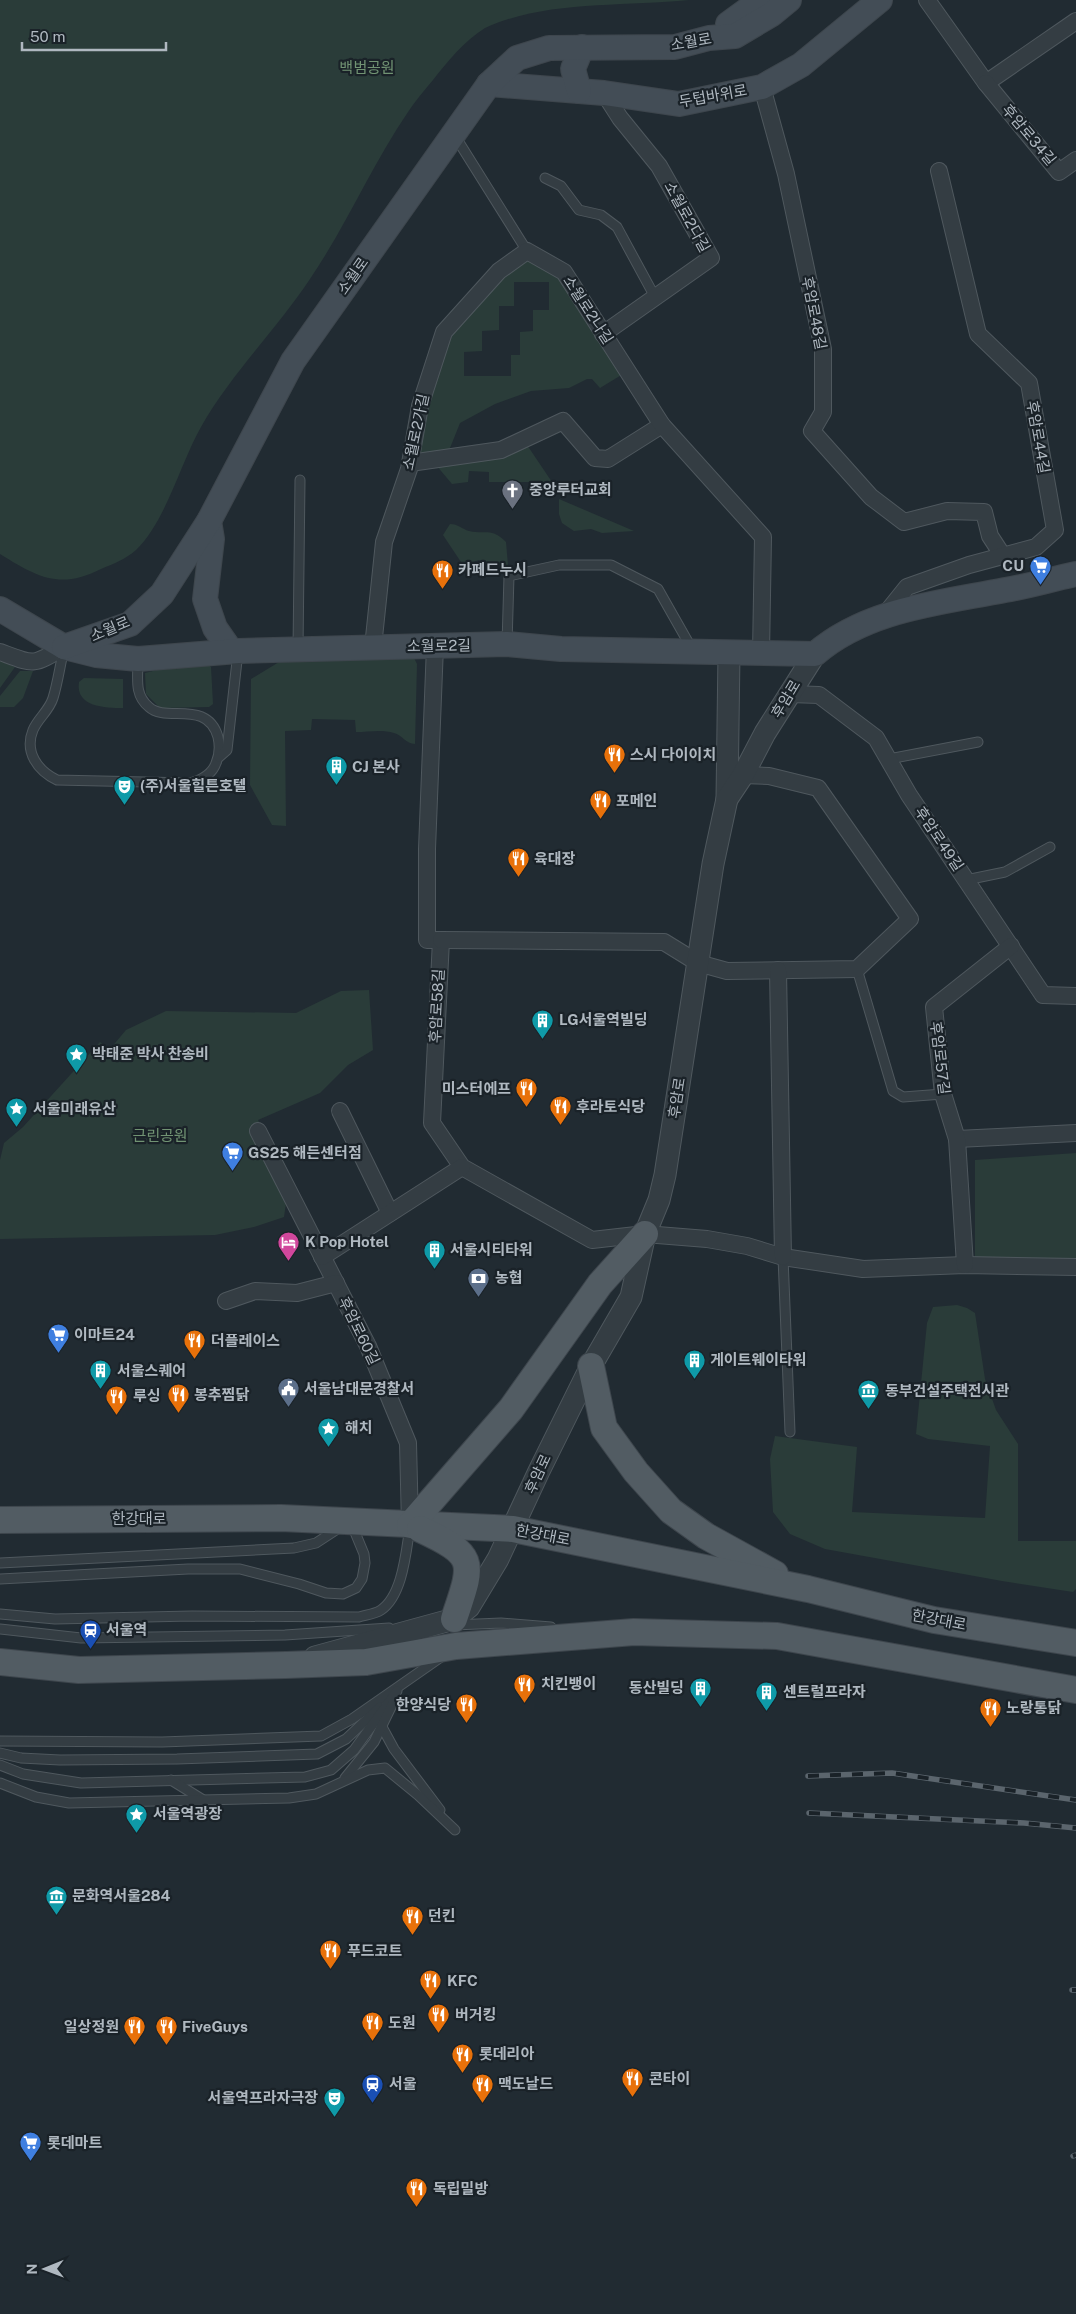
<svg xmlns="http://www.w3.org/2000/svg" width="1076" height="2314" font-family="'Public Sans','Noto Sans KR',sans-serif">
  <rect width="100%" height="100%" fill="#212b32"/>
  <!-- green -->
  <g fill="#2a3c39" fill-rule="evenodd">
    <path d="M0,0H689C621,7 546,0 485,28C464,41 448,61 433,80C424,91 415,101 408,112C372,165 346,226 310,279C276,330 231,374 201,427C180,464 166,521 136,550C126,559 113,564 101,569C60,590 37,577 0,554Z"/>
    <path d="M526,259L559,273L623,374L600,388L592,379H587L569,388L531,391L495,404L460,423L448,453L424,457L418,447L426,408L449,332L505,273ZM514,282H549V310H533V331L520,332V355H511V376H464V352L482,351V331L499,330V306H514Z"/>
    <polygon points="527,445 552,482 489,482 489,472 469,471 468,482 452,484 436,465"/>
    <polygon points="559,499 634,531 602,533 591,529 574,531 562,523 559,514"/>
    <path d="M450,524C458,524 462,529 469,531C486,535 491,527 506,542L508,565L487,568L479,560L463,565L443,535Z"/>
    <polygon points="202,658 211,667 213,704 209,707 160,708 146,694 145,673"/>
    <path d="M414,658L417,664L415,744C406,744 402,735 394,733C382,729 368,732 356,732L355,720L312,719L311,730L285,731L286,826L272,825L250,785L251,679L284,659Z"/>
    <polygon points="0,661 15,667 0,688"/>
    <polygon points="20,671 33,671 23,698 14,707 0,707 0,709 0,696"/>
    <path d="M84,678L123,679V708C105,708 75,707 79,682Z"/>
    <polygon points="369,990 373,1050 348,1065 320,1093 258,1120 289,1182 284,1217 254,1227 215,1235 0,1239 0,1160 4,1143 23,1127 100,1042 110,1049 126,1030 166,1011 296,1013 341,991"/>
    <polygon points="1076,1153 1076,1262 975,1257 975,1160"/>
    <polygon points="957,1305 967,1308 975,1313 985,1379 996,1410 1018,1444 1018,1541 1076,1541 1076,1589 1073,1592 1002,1581 825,1549 790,1534 773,1512 770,1459 775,1436 857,1447 852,1512 985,1518 990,1446 928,1439 916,1434 927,1323 933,1307"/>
  </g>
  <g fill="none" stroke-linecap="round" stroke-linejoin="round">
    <defs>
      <g id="service">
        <polyline points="455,136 527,251"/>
        <polyline points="545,178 561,186 579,210 601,215 617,227 655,297"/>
        <polyline points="507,644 509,576 559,565 611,565 658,589 692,649"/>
        <path d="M64,649C60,665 58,682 53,698C49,711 38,718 33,730C24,752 38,771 57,780L190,783C201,780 212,775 216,763C220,754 220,746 218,737C207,699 166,723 149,707C134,695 138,678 138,661"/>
        <polyline points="298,649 300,480"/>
        <polyline points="219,757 227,750 238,652"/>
        <polyline points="889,759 978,742"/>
        <polyline points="966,880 1005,872 1050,847"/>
        <polyline points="857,969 893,1091 903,1097 943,1094"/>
        <polyline points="783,1257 790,1432"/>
        <polyline points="0,1563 294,1548 316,1543 339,1528"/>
        <polyline points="0,1579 188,1569 240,1569 299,1584 326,1593 343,1594 356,1588 362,1579 365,1563 364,1554 352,1525"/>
        <path d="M0,1614L55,1619L192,1616L359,1617C366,1615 375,1614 381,1610C403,1595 406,1551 410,1527"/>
        <polyline points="454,1625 501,1623 551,1627"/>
        <polyline points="0,1629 81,1638 285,1635 389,1628"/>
        <polyline points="382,1727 394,1749 440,1810"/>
        <polyline points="0,1741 162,1742 321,1736 352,1719 441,1657"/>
        <polyline points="0,1753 21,1758 60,1760 177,1759 317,1754 346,1739 380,1707"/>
        <polyline points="0,1765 23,1774 81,1783 305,1777 331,1770 354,1750 397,1691"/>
        <polyline points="345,1778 374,1742 393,1703"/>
        <polyline points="171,1780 205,1801"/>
        <polyline points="0,1783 36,1797 69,1803 289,1798 316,1794 368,1770 385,1768 418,1795 455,1830"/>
      </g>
      <g id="minor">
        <polyline points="927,0 986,83 1076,21"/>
        <polyline points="986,83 1059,172 1076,160"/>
        <polyline points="762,87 786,174 823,349 823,412 812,431 871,497 904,522 947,511 984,512 990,536 1003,556"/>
        <polyline points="603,334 711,258 659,166 620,118 604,93"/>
        <polyline points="410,463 501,450 563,421 595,458 608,459 662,425"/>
        <polyline points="883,617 907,587 969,565 1036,547 1055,530 1029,383 978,334 939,171"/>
        <polyline points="435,646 427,849 427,940 441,940 432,1123 462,1167 592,1240 645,1234 707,1239 747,1246 783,1257 863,1269 965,1265 1076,1267"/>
        <polyline points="373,647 384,542 409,469 420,406 444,332 499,271 527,251 564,272 662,425 763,537 761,653"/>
        <path d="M0,652C35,665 32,666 64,647"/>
        <polyline points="790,694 819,695 876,738 909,795 1043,995 1076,996"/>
        <polyline points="441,940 664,942 698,963 727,971 857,969 910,919 818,788 769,776 743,775"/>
        <polyline points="778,970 783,1257"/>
        <polyline points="340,1111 390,1213"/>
        <polyline points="258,1131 368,1346 408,1443 410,1525"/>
        <polyline points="957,1139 1076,1133"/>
        <polyline points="322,1257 462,1167"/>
        <polyline points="965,1265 957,1139 943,1094 934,1007 1011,946"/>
        <polyline points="226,1301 255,1291 297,1293 336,1283"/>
      </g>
      <g id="tertiary">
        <polyline points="727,799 729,653"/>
        <polyline points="315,1657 454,1619 469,1607 498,1559 539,1471 591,1366 631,1297 645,1234 659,1200 665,1175 713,864 727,799 743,775 765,733 815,654"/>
      </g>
      <g id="secondary">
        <polyline points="728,24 761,0"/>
        <polyline points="489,84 604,93 679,104 762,87 801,65 880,0"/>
        <polyline points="579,91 573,69 582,47"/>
        <polyline points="209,521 212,539 205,599 215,628 231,651"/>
        <path d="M0,609L64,647L96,655L138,659L238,651L507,644L561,649L815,654C867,609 940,603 1005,590C1029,586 1052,579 1076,574"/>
        <polyline points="64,647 130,624 162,594 209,521 293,361 489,84 517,58 549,48 675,47 709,38 735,36 772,14 789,0"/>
      </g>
      <g id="primary">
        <polyline points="591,1366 604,1428 636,1472 671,1511 706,1536 775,1574"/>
        <polyline points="0,1520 281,1518 513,1529 808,1589 934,1620 1076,1643"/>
        <polyline points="410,1525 511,1409 600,1284 645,1234"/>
        <path d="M420,1529C478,1556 473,1562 454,1619"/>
        <polyline points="0,1662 79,1670 286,1665 366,1662 456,1646 634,1632 777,1636 1076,1690"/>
      </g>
    </defs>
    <!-- service casing -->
    <use href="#service" stroke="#4f585e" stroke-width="11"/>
    <!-- minor casing -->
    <use href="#minor" stroke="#4f585e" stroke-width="18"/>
    <!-- tertiary casing -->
    <use href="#tertiary" stroke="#4f585e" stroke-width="23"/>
    <!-- secondary casing -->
    <use href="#secondary" stroke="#3e464d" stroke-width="26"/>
    <!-- primary casing -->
    <use href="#primary" stroke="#3e464d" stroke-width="28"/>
    <!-- service -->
    <use href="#service" stroke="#343d43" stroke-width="9"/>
    <!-- minor -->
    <use href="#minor" stroke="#343d43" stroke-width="16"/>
    <!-- tertiary -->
    <use href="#tertiary" stroke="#343d43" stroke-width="21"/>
    <!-- secondary -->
    <use href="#secondary" stroke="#434d56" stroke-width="24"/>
    <!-- primary -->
    <use href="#primary" stroke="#525c63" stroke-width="26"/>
    <defs>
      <g id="rail">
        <polyline points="808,1776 892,1773 1076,1800"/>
        <polyline points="809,1813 1024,1823 1076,1828"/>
        <polyline points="1072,1990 1076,1990"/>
        <polyline points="1073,2156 1076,2155"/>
      </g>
    </defs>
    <!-- rail casing -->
    <use href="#rail" stroke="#5b656d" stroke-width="5.5"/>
    <!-- rail -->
    <use href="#rail" stroke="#1a2228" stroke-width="4" stroke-dasharray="11" stroke-linecap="butt"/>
  </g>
  <!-- icons -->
  <defs>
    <symbol id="church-pin" viewBox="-11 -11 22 30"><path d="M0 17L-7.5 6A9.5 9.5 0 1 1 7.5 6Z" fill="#6b7280" stroke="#1a2228"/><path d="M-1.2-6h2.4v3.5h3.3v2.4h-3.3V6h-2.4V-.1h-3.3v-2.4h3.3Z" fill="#fff"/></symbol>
    <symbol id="supermarket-pin" viewBox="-11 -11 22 30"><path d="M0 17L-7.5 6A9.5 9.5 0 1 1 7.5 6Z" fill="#3f7fe0" stroke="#1a2228"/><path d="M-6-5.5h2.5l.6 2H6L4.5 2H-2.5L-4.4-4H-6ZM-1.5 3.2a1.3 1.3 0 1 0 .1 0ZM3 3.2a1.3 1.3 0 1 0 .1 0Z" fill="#fff"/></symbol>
    <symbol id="restaurant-pin" viewBox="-11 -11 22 30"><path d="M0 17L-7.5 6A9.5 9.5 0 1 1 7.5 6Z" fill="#e8710a" stroke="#1a2228"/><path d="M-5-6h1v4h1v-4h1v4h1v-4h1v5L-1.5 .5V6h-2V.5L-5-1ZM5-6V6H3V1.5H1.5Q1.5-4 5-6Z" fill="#fff"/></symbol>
    <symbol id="building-pin" viewBox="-11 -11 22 30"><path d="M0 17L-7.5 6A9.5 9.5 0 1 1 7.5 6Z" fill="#0f9aa8" stroke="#1a2228"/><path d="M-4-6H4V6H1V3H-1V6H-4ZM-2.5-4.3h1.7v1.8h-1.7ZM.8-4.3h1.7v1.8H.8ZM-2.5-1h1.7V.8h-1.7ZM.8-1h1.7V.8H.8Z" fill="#fff"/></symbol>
    <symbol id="theatre-pin" viewBox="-11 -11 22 30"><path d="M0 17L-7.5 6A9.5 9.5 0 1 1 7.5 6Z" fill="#0f9aa8" stroke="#1a2228"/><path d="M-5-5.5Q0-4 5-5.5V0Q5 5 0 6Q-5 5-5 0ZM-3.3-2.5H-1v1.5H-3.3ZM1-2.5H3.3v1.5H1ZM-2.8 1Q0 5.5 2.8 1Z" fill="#fff"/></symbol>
    <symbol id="sight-pin" viewBox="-11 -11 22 30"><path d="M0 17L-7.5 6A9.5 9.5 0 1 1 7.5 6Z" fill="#0f9aa8" stroke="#1a2228"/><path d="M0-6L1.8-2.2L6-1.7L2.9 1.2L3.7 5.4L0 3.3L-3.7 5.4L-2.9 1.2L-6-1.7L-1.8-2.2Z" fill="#fff"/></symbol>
    <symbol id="hotel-pin" viewBox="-11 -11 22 30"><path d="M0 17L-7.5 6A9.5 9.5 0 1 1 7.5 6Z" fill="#d1479c" stroke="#1a2228"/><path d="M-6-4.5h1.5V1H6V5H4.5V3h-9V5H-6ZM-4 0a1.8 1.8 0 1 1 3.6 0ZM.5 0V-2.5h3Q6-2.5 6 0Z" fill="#fff"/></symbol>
    <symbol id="bank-pin" viewBox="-11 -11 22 30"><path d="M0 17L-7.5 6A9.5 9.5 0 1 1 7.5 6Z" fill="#5c6f8a" stroke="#1a2228"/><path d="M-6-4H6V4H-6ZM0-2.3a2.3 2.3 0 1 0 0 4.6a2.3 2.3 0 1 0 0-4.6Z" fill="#fff"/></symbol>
    <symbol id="civic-pin" viewBox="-11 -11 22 30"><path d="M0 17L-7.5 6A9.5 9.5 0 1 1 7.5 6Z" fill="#5c6f8a" stroke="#1a2228"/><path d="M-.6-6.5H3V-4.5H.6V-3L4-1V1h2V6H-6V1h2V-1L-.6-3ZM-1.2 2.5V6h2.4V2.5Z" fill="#fff"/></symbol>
    <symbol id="museum-pin" viewBox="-11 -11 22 30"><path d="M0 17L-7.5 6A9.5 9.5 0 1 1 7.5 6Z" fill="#0f9aa8" stroke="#1a2228"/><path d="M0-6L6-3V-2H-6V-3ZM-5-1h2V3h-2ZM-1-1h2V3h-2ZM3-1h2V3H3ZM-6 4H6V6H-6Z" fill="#fff"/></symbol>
    <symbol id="station-pin" viewBox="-11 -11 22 30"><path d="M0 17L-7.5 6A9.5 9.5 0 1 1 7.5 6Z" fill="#1a4fb4" stroke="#1a2228"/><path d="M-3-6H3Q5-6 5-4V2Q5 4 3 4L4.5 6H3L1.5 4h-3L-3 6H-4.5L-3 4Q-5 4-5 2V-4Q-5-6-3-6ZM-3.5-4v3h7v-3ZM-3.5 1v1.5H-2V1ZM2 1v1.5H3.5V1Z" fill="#fff"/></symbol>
  </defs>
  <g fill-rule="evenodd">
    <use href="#church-pin" x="500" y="478" width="25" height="34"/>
    <use href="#supermarket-pin" x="1028" y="554" width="25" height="34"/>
    <use href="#restaurant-pin" x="430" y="558" width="25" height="34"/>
    <use href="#restaurant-pin" x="602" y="742" width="25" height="34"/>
    <use href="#building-pin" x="324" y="754" width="25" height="34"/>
    <use href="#theatre-pin" x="112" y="774" width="25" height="34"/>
    <use href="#restaurant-pin" x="588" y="788" width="25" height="34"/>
    <use href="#restaurant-pin" x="506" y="846" width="25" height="34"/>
    <use href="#building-pin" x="530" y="1008" width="25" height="34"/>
    <use href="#sight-pin" x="64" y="1042" width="25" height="34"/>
    <use href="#restaurant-pin" x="514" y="1076" width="25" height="34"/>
    <use href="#restaurant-pin" x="548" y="1094" width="25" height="34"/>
    <use href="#sight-pin" x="4" y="1096" width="25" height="34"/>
    <use href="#supermarket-pin" x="220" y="1140" width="25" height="34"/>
    <use href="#hotel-pin" x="276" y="1230" width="25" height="34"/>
    <use href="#building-pin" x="422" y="1238" width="25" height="34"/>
    <use href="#bank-pin" x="466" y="1266" width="25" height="34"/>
    <use href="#supermarket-pin" x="46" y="1322" width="25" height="34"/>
    <use href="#restaurant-pin" x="182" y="1328" width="25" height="34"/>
    <use href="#building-pin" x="682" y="1348" width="25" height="34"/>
    <use href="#building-pin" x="88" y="1358" width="25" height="34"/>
    <use href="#civic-pin" x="276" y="1376" width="25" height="34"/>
    <use href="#museum-pin" x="856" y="1378" width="25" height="34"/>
    <use href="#restaurant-pin" x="166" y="1382" width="25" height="34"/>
    <use href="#restaurant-pin" x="104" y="1384" width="25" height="34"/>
    <use href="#sight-pin" x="316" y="1416" width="25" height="34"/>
    <use href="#station-pin" x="78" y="1618" width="25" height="34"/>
    <use href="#restaurant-pin" x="512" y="1672" width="25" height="34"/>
    <use href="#building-pin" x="688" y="1676" width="25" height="34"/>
    <use href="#building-pin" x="754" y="1680" width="25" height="34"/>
    <use href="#restaurant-pin" x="454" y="1692" width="25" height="34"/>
    <use href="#restaurant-pin" x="978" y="1696" width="25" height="34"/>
    <use href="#sight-pin" x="124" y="1802" width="25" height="34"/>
    <use href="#museum-pin" x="44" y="1884" width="25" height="34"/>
    <use href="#restaurant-pin" x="400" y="1904" width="25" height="34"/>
    <use href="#restaurant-pin" x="318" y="1938" width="25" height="34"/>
    <use href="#restaurant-pin" x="418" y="1968" width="25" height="34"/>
    <use href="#restaurant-pin" x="426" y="2002" width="25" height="34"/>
    <use href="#restaurant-pin" x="360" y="2010" width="25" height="34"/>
    <use href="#restaurant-pin" x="122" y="2014" width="25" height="34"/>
    <use href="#restaurant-pin" x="154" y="2014" width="25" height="34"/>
    <use href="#restaurant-pin" x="450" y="2042" width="25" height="34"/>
    <use href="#restaurant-pin" x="620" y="2066" width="25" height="34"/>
    <use href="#station-pin" x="360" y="2072" width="25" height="34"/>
    <use href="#restaurant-pin" x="470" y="2072" width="25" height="34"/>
    <use href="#theatre-pin" x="322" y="2086" width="25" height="34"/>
    <use href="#supermarket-pin" x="18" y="2130" width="25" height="34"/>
    <use href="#restaurant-pin" x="404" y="2176" width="25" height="34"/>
  </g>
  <g text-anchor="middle" stroke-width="4.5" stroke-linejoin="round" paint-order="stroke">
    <!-- street labels -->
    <g font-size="15" fill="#afb8c0" stroke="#1a2228">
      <text transform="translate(691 42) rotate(-10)" y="5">소월로</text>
      <text transform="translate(713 96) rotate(-10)" y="5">두텁바위로</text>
      <text transform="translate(1029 135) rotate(50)" y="5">후암로34길</text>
      <text transform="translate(687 217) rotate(61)" y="5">소월로2다길</text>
      <text transform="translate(353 276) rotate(-55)" y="5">소월로</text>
      <text transform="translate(588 310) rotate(57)" y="5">소월로2나길</text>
      <text transform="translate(814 313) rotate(79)" y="5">후암로48길</text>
      <text transform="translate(416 432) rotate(-78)" y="5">소월로2가길</text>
      <text transform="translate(1038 437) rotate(80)" y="5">후암로44길</text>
      <text transform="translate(110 629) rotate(-23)" y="5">소월로</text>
      <text transform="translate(439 646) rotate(-1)" y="5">소월로2길</text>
      <text transform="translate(786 699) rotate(-59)" y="5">후암로</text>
      <text transform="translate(939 839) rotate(56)" y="5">후암로49길</text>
      <text transform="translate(437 1006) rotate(-87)" y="5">후암로58길</text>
      <text transform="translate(940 1058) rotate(83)" y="5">후암로57길</text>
      <text transform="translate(677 1098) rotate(-81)" y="5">후암로</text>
      <text transform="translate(359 1331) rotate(64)" y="5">후암로60길</text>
      <text transform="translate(538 1474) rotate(-65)" y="5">후암로</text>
      <text x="139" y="1524">한강대로</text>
      <text transform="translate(543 1535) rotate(11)" y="5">한강대로</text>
      <text transform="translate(939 1620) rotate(11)" y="5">한강대로</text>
    </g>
    <!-- park labels -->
    <g font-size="15" fill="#719373" stroke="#1a2228">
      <text x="367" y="73">백범공원</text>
      <text x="160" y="1141">근린공원</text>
    </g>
    <!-- poi labels -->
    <g font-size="15" font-weight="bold" fill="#afb8c0" stroke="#1a2228" text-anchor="start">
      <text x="529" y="495">중앙루터교회</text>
      <text x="1024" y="571" text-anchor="end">CU</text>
      <text x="458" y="575">카페드누시</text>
      <text x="630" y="760">스시 다이이치</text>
      <text x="352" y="772">CJ 본사</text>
      <text x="140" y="791">(주)서울힐튼호텔</text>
      <text x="616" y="806">포메인</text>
      <text x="534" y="864">육대장</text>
      <text x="559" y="1025">LG서울역빌딩</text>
      <text x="92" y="1059">박태준 박사 찬송비</text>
      <text x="511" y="1094" text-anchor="end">미스터에프</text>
      <text x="576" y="1112">후라토식당</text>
      <text x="33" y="1114">서울미래유산</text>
      <text x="248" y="1158">GS25 해든센터점</text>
      <text x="305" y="1247">K Pop Hotel</text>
      <text x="450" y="1255">서울시티타워</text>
      <text x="495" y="1283">농협</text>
      <text x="74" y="1340">이마트24</text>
      <text x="211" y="1346">더플레이스</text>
      <text x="710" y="1365">게이트웨이타워</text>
      <text x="117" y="1376">서울스퀘어</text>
      <text x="304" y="1394">서울남대문경찰서</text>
      <text x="885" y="1396">동부건설주택전시관</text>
      <text x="194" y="1400">봉추찜닭</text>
      <text x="133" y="1401">루싱</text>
      <text x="345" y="1433">해치</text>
      <text x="106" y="1635">서울역</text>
      <text x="541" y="1689">치킨뱅이</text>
      <text x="684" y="1693" text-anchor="end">동산빌딩</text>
      <text x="783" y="1697">센트럴프라자</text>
      <text x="451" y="1710" text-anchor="end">한양식당</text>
      <text x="1006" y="1713">노랑통닭</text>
      <text x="153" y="1819">서울역광장</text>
      <text x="72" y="1901">문화역서울284</text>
      <text x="428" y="1921">던킨</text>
      <text x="347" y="1956">푸드코트</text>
      <text x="447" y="1986">KFC</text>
      <text x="455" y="2020">버거킹</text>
      <text x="388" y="2028">도원</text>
      <text x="119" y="2032" text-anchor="end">일상정원</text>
      <text x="182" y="2032">FiveGuys</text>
      <text x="479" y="2059">롯데리아</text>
      <text x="649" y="2084">콘타이</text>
      <text x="389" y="2089">서울</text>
      <text x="498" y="2089">맥도날드</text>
      <text x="318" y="2103" text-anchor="end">서울역프라자극장</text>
      <text x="47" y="2148">롯데마트</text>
      <text x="433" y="2194">독립밀방</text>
    </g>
  </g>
  <!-- north arrow -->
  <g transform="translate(45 2269) rotate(269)" stroke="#1a2228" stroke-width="4" paint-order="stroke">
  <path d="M0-4L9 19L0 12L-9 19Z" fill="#afb8c0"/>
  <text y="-8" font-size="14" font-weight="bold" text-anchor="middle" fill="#afb8c0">N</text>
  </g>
  <!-- scale -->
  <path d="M22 42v8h144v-8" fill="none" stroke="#afb8c0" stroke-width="2.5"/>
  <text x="30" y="42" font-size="15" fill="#afb8c0" stroke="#1a2228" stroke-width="4" paint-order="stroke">50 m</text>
</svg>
